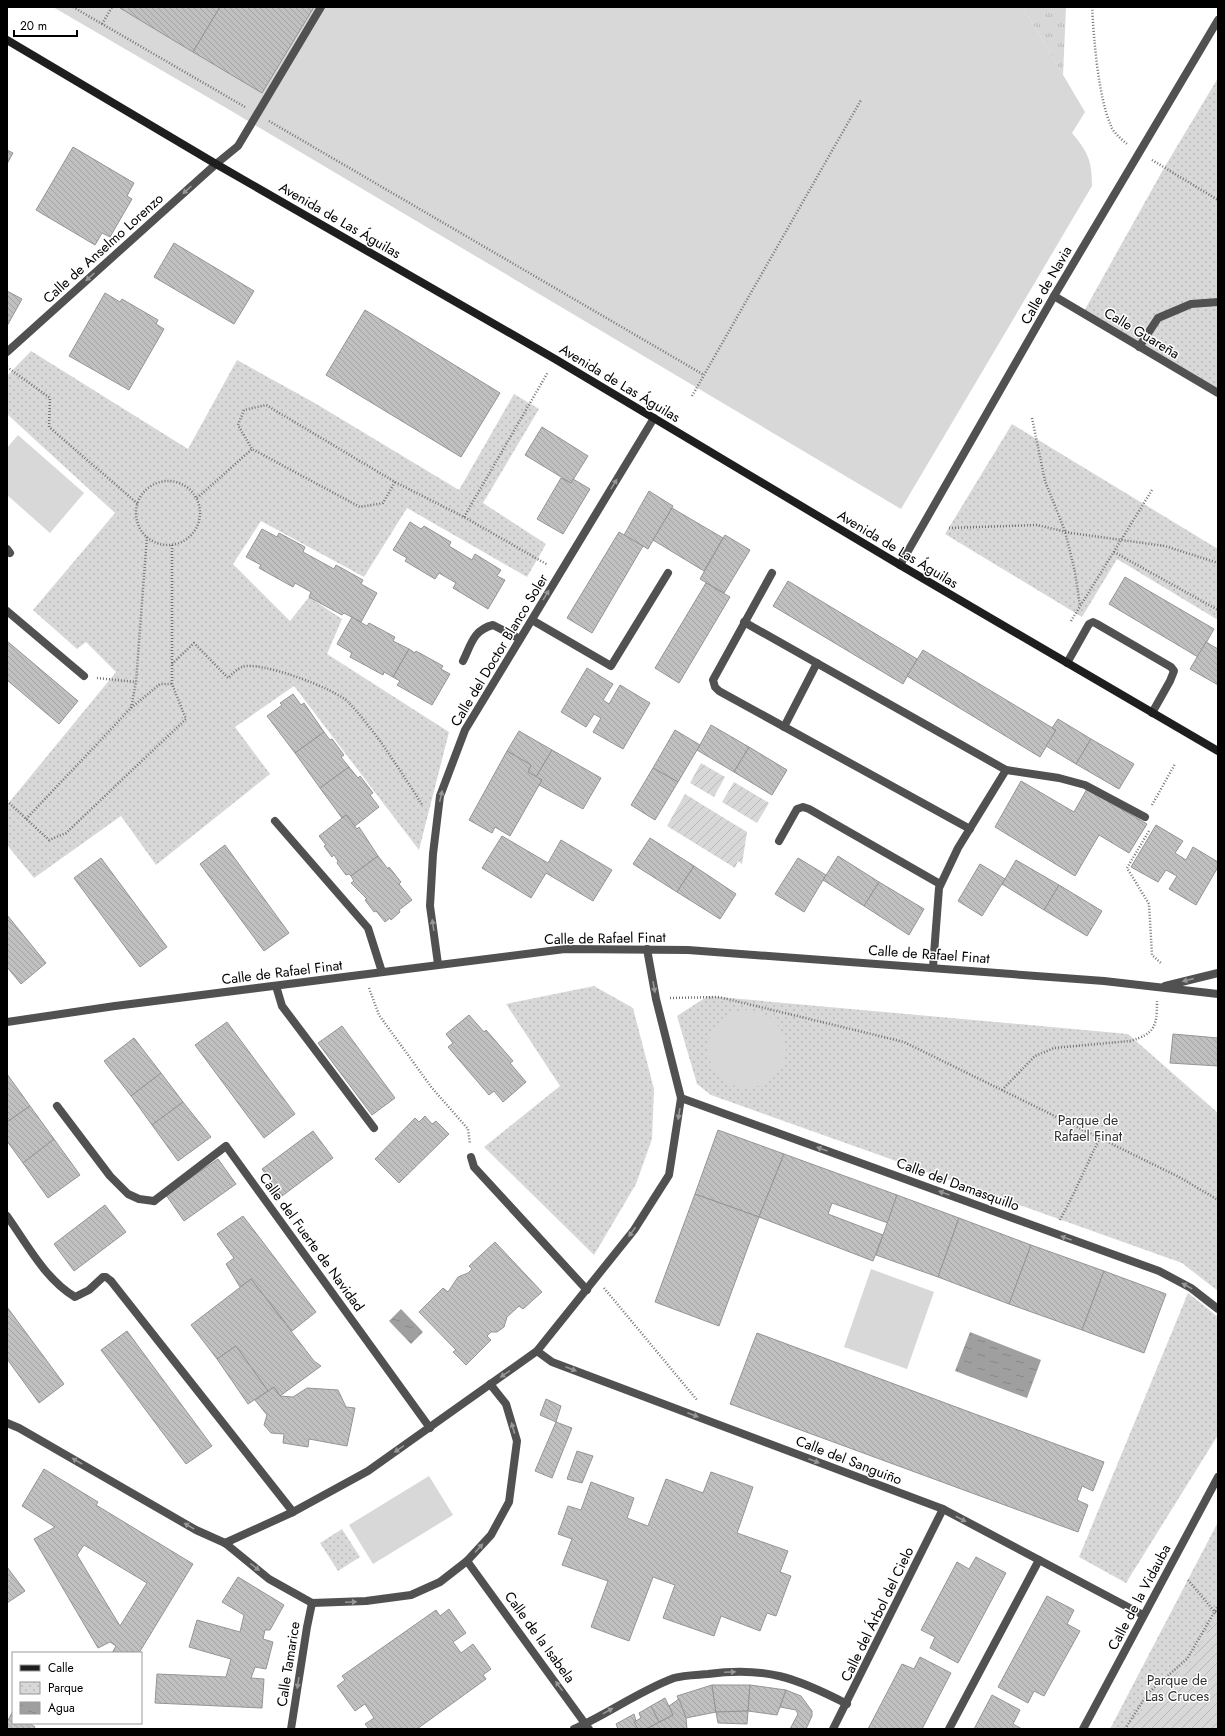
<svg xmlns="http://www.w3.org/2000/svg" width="1225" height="1736" font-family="Jost,sans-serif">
  <defs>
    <pattern id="grass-tufts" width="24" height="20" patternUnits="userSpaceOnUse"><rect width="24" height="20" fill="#d8d8d8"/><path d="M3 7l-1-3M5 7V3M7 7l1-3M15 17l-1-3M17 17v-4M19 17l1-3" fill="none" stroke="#b8b8b8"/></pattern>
    <pattern id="park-dots" width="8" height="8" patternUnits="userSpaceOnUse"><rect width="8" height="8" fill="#d8d8d8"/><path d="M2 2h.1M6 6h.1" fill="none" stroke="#b8b8b8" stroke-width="1.8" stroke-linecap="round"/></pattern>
    <pattern id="garden-furrows" width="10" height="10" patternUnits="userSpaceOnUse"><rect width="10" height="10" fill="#d8d8d8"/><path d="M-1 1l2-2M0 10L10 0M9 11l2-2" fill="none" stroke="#b8b8b8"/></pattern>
    <pattern id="water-ripples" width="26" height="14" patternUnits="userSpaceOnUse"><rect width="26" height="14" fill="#9f9f9f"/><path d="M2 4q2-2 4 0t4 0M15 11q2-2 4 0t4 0" fill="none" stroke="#878787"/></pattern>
    <pattern id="building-back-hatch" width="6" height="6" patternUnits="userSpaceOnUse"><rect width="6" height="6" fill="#c0c0c0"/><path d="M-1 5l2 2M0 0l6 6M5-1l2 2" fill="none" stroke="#a3a3a3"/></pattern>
  </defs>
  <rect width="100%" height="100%" fill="#fff"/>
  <!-- grass -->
  <polygon fill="url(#grass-tufts)" points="1023,7 1066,7 1063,75"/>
  <!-- park -->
  <g fill="url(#park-dots)">
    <polygon points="1218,78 1218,393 1083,313 1164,168"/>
    <polygon points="31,351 188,449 237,360 313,402 459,490 514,394 539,409 483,503 546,544 527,577 407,508 364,577 261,521 233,564 290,621 309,597 342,619 327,654 449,732 419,850 294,686 235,727 270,774 156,865 121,816 34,878 7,845 7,805 116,672 86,642 77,649 33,610 115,513 7,414 7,376"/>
    <polygon points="1012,424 1218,549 1218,620 1117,559 1082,617 945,534"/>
    <polygon points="594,986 633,1008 654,1089 652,1139 636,1184 594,1255 484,1147 560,1086 506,1004"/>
    <polygon points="708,996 1128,1034 1218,1113 1218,1291 1182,1263 711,1095 697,1084 677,1016"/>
    <polygon points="1188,1293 1218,1317 1218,1435 1126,1583 1079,1557"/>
    <polygon points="1218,1522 1218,1729 1110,1729"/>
    <polygon points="342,1529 360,1557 338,1571 320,1543"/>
  </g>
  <!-- garden -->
  <g fill="url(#garden-furrows)">
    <polygon points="701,763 725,777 714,797 690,783"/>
    <polygon points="734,782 769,803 757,823 722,802"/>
    <polygon points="685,794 747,832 742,864 738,861 735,868 667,826"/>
    <polygon points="1217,1615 1218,1729 1129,1729 1158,1687 1190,1663"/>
  </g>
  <!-- pitch -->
  <g fill="#d8d8d8">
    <path d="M53,7H1023L1085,112L1072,133C1088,152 1092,161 1092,186L901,509L228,109Z"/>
    <polygon points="18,435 84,493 50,533 7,495 7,448"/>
    <circle cx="747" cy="1049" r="39"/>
    <polygon points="871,1269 934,1292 907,1369 844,1347"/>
    <polygon points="429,1476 453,1515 373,1564 349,1525"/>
  </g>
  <!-- water -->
  <g fill="url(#water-ripples)">
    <polygon points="401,1309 423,1332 411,1344 389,1321"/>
    <polygon points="970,1332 1041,1360 1027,1398 955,1371"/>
  </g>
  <!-- building -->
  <g fill="url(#building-back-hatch)" stroke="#959595" fill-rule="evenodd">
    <polygon points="121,7 220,7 193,52 120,8"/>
    <polygon points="220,7 314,7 262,93 193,52"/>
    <polygon points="73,147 134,183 127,196 132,199 110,237 102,233 95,245 36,210"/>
    <polygon points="7,150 13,153 7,164"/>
    <polygon points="174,243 254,291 234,324 154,277"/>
    <polygon points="7,291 22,299 7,326"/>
    <polygon points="105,293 120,302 122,299 158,320 156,324 164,329 129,390 69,356"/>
    <polygon points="365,310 500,393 461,457 326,375"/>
    <polygon points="542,427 588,456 571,483 525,455"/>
    <polygon points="561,478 571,483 573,479 590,489 563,534 537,519"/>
    <polygon points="649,491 673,506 648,549 624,535"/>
    <polygon points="672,508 723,538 704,571 653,540"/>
    <polygon points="410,522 421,529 424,526 451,542 449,546 472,560 475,554 501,570 497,576 505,580 488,609 453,588 456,583 439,573 435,579 405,561 407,558 393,550"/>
    <polygon points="262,529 277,537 279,533 305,547 303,552 334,569 336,565 363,580 361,584 377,593 361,622 344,613 342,615 309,597 311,592 295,583 293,587 259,568 261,565 246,557"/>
    <polygon points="619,532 643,546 592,633 567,618"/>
    <polygon points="725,535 750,550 724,593 700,579"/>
    <polygon points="1125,577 1214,629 1198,657 1109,604"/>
    <polygon points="788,581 917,659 903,684 773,606"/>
    <polygon points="706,583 730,597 679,683 655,668"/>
    <polygon points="352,617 367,626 369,623 395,637 393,641 409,649 393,677 384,672 383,675 350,657 352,653 337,644"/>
    <polygon points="7,641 78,701 59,724 7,680"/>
    <polygon points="1206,642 1218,649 1218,685 1190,669"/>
    <polygon points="409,649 415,653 416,651 443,666 441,669 450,674 432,705 397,685 400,681 393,677"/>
    <polygon points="923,650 1056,730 1040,757 907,676"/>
    <polygon points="587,668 613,684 603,700 609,704 620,685 650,703 623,749 593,732 601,718 594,714 586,727 561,712"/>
    <polygon points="293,694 301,705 304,703 324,732 295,753 267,716 282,705 280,703"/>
    <polygon points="1058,719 1091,739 1076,764 1046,746 1056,730 1052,728"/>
    <polygon points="711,725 749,747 734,772 697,750"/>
    <polygon points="675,730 700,745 678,782 653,768"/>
    <polygon points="519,731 552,750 536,777 528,772 531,765 507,751"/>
    <polygon points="324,732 330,740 332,739 344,755 341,757 349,767 320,788 295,753"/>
    <polygon points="1091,739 1134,764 1119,789 1076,764"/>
    <polygon points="749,747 787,770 772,795 734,772"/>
    <polygon points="552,750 601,778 583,809 539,785 542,780 536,777"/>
    <polygon points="507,751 531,765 528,772 542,780 510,836 495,827 492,833 469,820"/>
    <polygon points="349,767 358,778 360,776 373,793 370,795 379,807 355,826 346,815 342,818 320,788"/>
    <polygon points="653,768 678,782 655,820 631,805"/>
    <polygon points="1021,781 1074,812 1087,789 1147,824 1129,853 1099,835 1075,876 995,827"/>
    <polygon points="346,815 357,829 359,827 378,856 351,876 349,874 346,875 337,863 338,861 334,855 332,857 324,846 326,845 319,836"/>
    <polygon points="1156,825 1183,841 1175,853 1186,860 1193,847 1218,862 1218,867 1196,905 1169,889 1177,876 1166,870 1158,882 1131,867"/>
    <polygon points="502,836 548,863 561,840 612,870 593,901 546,873 531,898 482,868"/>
    <polygon points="650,838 694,866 677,892 633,864"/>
    <polygon points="225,845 289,933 264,951 200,864"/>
    <polygon points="378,856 388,869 389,867 401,882 399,884 412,900 399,910 400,912 391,920 390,918 385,922 376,911 374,912 365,900 367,899 351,883 354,881 351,876"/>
    <polygon points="838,856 879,882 864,906 823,880"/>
    <polygon points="101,858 167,947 140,967 74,878"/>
    <polygon points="798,858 826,875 804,912 775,894"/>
    <polygon points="1016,860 1059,885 1044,910 1002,884"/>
    <polygon points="980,864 1005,879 982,916 958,901"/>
    <polygon points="694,866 736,894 720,919 677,892"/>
    <polygon points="879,882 924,909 909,935 864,906"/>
    <polygon points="1059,885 1102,911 1087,936 1044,910"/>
    <polygon points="7,915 46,963 21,984 7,967"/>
    <polygon points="469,1015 484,1032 486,1030 513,1061 510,1063 526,1082 503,1102 494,1091 489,1095 448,1047 453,1043 446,1034"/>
    <polygon points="227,1022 295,1114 264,1138 195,1045"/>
    <polygon points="342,1026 395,1098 372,1115 318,1043"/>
    <polygon points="1173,1034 1218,1038 1218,1066 1170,1063"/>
    <polygon points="134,1038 161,1073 131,1096 104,1061"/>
    <polygon points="161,1073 183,1102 152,1125 131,1096"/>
    <polygon points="7,1074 30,1106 7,1122"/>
    <polygon points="183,1102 211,1137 178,1161 152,1125"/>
    <polygon points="30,1106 54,1139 23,1163 7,1141 7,1122"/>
    <polygon points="425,1116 432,1124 436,1121 449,1134 399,1183 375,1159 415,1118 419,1122"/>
    <polygon points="718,1130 784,1154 759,1217 695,1194"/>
    <polygon points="313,1131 333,1158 282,1196 262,1169"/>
    <polygon points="54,1139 80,1175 48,1198 23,1163"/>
    <polygon points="784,1154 897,1195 888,1223 832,1203 828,1214 883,1235 873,1261 759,1217"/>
    <polygon points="218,1159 236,1184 184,1221 166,1195"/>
    <polygon points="695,1194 759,1217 719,1326 655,1302"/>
    <polygon points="897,1195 959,1218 938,1277 876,1255"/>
    <polygon points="105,1205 126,1232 74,1271 54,1244"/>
    <polygon points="243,1216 316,1312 292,1331 251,1279 240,1287 226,1264 234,1258 217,1234"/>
    <polygon points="959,1218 1031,1245 1009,1304 938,1277"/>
    <polygon points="495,1242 542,1292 523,1309 519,1306 507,1317 504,1327 497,1332 491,1332 487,1336 491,1340 466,1365 453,1352 456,1350 419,1312 443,1288 448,1292 458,1277 468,1273 472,1269 469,1266"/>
    <polygon points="1031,1245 1104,1271 1082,1330 1009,1304"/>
    <polygon points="1104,1271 1166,1294 1144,1353 1082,1330"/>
    <polygon points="251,1279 314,1361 321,1366 280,1396 274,1387 268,1391 236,1346 217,1359 191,1325"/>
    <polygon points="7,1307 64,1384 39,1403 7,1359"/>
    <polygon points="127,1331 212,1446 186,1464 101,1350"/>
    <polygon points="757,1333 1104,1462 1093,1491 1082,1486 1077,1500 1088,1505 1078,1532 730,1404"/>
    <polygon points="236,1346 268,1391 248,1404 217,1359"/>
    <polygon points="274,1387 280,1396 293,1397 307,1388 338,1390 346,1407 355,1408 347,1446 309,1439 308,1447 283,1443 284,1434 271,1433 264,1425 267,1415 255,1400"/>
    <polygon points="546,1399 561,1406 556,1422 540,1415"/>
    <polygon points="556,1422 572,1428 552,1478 535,1471"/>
    <polygon points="577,1451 593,1456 582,1483 567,1479"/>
    <path d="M44,1469L98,1502L96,1505L193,1564L139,1653H112L116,1646L110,1642L98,1648L34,1539L55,1527L22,1506ZM84,1545L147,1583L120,1626L77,1555Z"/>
    <polygon points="711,1472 753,1487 737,1533 788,1551 780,1572 791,1576 776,1616 767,1613 760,1631 721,1616 714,1636 663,1618 675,1585 653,1577 629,1641 591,1627 608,1581 562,1565 572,1539 558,1534 568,1506 581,1510 591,1482 634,1498 627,1518 648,1526 666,1479 703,1493"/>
    <polygon points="976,1557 1006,1573 958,1663 930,1648 935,1637 921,1630 957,1562 969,1569"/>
    <polygon points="7,1567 25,1591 7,1603"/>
    <polygon points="238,1577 284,1605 270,1630 265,1630 263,1639 273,1642 266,1669 255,1667 251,1678 264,1679 262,1708 155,1703 157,1674 226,1677 231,1659 189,1647 197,1620 240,1632 244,1615 222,1602"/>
    <polygon points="1047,1596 1074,1610 1067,1624 1080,1631 1044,1696 1034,1691 1028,1703 998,1687"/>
    <polygon points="449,1609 466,1633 453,1642 461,1653 473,1644 491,1669 483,1675 486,1679 417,1729 369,1729 365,1724 374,1718 365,1704 355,1711 337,1686 345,1680 342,1676 436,1610 440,1616"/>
    <polygon points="920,1657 951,1673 922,1729 868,1729 902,1664 914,1669"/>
    <polygon points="712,1685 716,1712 686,1718 677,1696"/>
    <polygon points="712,1685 750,1685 748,1711 716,1712"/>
    <polygon points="750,1685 786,1690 777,1715 748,1711"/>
    <polygon points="786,1690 801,1696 812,1711 812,1716 806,1729 790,1729 798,1714 796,1710 780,1707"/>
    <polygon points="992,1695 1020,1710 1013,1724 1022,1729 974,1729"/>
    <polygon points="665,1698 673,1715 659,1722 651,1706"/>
    <polygon points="679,1699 686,1718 687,1729 646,1729 673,1715 669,1706"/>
    <polygon points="651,1706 659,1722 646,1729 638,1729 634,1722 641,1718 639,1713"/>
    <polygon points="13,1711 13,1723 29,1723 35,1727 34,1729 7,1729 7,1722"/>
    <polygon points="748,1711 747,1724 718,1723 716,1712"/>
    <polygon points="634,1714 636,1721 634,1722 638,1729 618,1729 616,1724"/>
  </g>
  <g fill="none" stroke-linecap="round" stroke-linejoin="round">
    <!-- path -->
    <g stroke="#737373" stroke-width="2.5" stroke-dasharray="1 2" stroke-linecap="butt">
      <polyline points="73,7 245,107"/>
      <path d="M1092,7C1094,40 1098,96 1111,126C1113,132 1122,140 1127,144"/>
      <polyline points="102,24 112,7"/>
      <polyline points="269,121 704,375"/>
      <polyline points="1152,160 1218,200"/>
      <polyline points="7,367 50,398 49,427 138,504"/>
      <polyline points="692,396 861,100"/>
      <polyline points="1032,418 1045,481 1065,531 1075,572 1080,606"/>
      <circle cx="168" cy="513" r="32"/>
      <polyline points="395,482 383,503 360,507 252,449 238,425 244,410 266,405 395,482 464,517 548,565"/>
      <polyline points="197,498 252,449"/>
      <polyline points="464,517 548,372"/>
      <polyline points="949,528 1037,525 1071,533 1165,546 1218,563"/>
      <polyline points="1114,552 1218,610"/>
      <polyline points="1071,621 1152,490"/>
      <path d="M172,664L194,643L228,678C232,674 237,669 242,667C259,660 336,689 348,702C376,731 401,772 423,806"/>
      <polyline points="97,678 136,682"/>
      <polyline points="131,708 136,682 147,536"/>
      <polyline points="7,801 49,840 66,833 186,719 172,684 172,544"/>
      <polyline points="1152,805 1175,764"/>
      <polyline points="26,819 131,708 160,684 172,684"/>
      <polyline points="1149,831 1127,868 1149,904 1152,955 1161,963"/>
      <polyline points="369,988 379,1015 432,1088 468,1129 470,1144"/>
      <polyline points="670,998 719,997 904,1042 1179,1177 1218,1200"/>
      <path d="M1002,1090L1035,1056L1054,1048L1130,1041C1155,1034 1157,1026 1157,1001"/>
      <polyline points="1060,1220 1073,1195 1100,1137"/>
      <polyline points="604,1288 697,1400"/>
      <polyline points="1188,1580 1214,1611 1218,1613"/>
      <polyline points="1125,1729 1148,1693 1187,1659 1218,1606"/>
    </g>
    <!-- lane -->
    <g stroke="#515151" stroke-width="8">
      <polyline points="216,164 238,146 321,7"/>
      <polyline points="7,549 10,553"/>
      <polyline points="772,573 713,680 715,687 719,691 970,829"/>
      <polyline points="532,620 611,666 668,573"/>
      <polyline points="744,622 1006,770 1059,778 1085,785 1145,817"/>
      <path d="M463,661C471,645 473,630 493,625L520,639"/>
      <polyline points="1067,663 1089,624 1093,622 1097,624 1171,667 1174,671 1170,681 1152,713"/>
      <polyline points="784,727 817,663"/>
      <polyline points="275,821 368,928 382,972"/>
      <polyline points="779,841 797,809 803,807 809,809 940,884"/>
      <polyline points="933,967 939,888 958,848 1006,770"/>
      <polyline points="276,986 282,1006 374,1128"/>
      <polyline points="57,1106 110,1176 128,1194 139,1199 154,1201"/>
      <path d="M7,1216C27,1244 45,1279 75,1297L89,1290L103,1277H106L111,1281"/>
    </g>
    <!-- street -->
    <g stroke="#515151" stroke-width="8">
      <polyline points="1054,296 1218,393"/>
      <polyline points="1139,347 1158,318 1191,304 1218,302"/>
      <polyline points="7,352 216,164"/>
      <polyline points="900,565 1054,296 1218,20"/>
      <polyline points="7,611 84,676"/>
      <polyline points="438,964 430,906 433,854 440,796 465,730 654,418"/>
      <polyline points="1165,986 1218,973"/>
      <polyline points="7,1022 115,1006 565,949 688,950 1104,981 1218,994"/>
      <polyline points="681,1098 1159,1271 1191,1288 1218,1309"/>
      <polyline points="471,1157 474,1167 587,1290"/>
      <polyline points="154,1201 226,1146 430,1428"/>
      <polyline points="111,1281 293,1512"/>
      <polyline points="537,1351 552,1362 943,1509 1143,1615"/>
      <polyline points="7,1423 19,1428 196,1530 225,1543 269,1579 312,1603 366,1601 411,1595 440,1582 467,1561 491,1535 509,1502 517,1441 506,1404 490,1384"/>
      <polyline points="225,1543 293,1512 368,1471 537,1351 634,1230 669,1175 681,1098 656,999 647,949"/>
      <polyline points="467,1561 589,1729"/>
      <polyline points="291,1729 307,1627 312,1603"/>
      <path d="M574,1729C608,1714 639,1691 674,1678C684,1675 697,1675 708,1674C765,1666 797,1678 847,1704"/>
      <polyline points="833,1729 943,1509"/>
      <polyline points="949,1729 1039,1560"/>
      <polyline points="1083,1729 1218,1477"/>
    </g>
    <!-- secondary -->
    <polyline stroke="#1e1e1e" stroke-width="8" points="7,40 216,164 555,359 900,565 1218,751"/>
  </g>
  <!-- one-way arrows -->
  <defs><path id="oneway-solid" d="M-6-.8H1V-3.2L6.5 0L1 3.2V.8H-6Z"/></defs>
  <g fill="#979797">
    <use href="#oneway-solid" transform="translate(187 190) rotate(138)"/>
    <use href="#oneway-solid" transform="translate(90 277) rotate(138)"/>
    <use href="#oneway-solid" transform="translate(614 484) rotate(-59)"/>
    <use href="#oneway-solid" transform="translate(546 595) rotate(-59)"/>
    <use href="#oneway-solid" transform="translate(441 796) rotate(-76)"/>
    <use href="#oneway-solid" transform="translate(433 925) rotate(-98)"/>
    <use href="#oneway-solid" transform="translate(1188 980) rotate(166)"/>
    <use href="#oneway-solid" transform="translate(654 987) rotate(80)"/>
    <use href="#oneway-solid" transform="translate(679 1114) rotate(99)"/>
    <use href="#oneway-solid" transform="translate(822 1149) rotate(-160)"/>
    <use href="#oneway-solid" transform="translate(944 1193) rotate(-160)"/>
    <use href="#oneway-solid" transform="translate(632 1232) rotate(126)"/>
    <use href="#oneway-solid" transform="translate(1066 1238) rotate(-160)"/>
    <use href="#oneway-solid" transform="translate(1187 1286) rotate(-151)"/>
    <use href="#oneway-solid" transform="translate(571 1369) rotate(21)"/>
    <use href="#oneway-solid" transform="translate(505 1374) rotate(145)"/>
    <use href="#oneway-solid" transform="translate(693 1415) rotate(21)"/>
    <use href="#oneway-solid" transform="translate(513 1428) rotate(-106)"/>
    <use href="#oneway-solid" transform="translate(399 1449) rotate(145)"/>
    <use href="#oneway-solid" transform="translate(77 1461) rotate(-150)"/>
    <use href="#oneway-solid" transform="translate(814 1461) rotate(21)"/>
    <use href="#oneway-solid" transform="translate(961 1519) rotate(28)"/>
    <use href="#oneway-solid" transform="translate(189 1526) rotate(-150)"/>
    <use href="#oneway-solid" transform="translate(479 1548) rotate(-48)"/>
    <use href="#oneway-solid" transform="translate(255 1567) rotate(38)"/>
    <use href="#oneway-solid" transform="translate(351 1602) rotate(-2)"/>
    <use href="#oneway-solid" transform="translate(730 1672) rotate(-3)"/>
    <use href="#oneway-solid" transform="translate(298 1683) rotate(99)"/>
    <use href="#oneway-solid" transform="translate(559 1686) rotate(-126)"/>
    <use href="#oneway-solid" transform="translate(608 1711) rotate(-29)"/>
  </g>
  <g text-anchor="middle" stroke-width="3" stroke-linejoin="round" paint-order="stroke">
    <!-- street labels -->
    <g font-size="14" fill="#000" stroke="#fff">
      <text transform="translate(340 220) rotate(30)" y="5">Avenida de Las Águilas</text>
      <text transform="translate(103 248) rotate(-42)" y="5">Calle de Anselmo Lorenzo</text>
      <text transform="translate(1046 285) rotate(-60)" y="5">Calle de Navia</text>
      <text transform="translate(1142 333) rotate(31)" y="5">Calle Guareña</text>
      <text transform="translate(620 383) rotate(31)" y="5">Avenida de Las Águilas</text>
      <text transform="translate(898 549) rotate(31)" y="5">Avenida de Las Águilas</text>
      <text transform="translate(499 650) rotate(-59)" y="5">Calle del Doctor Blanco Soler</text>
      <text transform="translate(605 938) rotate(-1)" y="5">Calle de Rafael Finat</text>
      <text transform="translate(929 954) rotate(4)" y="5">Calle de Rafael Finat</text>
      <text transform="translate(282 972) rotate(-7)" y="5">Calle de Rafael Finat</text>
      <text transform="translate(958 1184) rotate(20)" y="5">Calle del Damasquillo</text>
      <text transform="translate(312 1242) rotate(54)" y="5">Calle del Fuerte de Navidad</text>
      <text transform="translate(849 1460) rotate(21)" y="5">Calle del Sanguiño</text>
      <text transform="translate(1139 1597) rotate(-62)" y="5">Calle de la Vidauba</text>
      <text transform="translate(877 1614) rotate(-64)" y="5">Calle del Árbol del Cielo</text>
      <text transform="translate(540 1637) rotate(54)" y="5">Calle de la Isabela</text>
      <text transform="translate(288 1664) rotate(-81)" y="5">Calle Tamarice</text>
    </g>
    <!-- park labels -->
    <g font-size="14" fill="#2f2f2f" stroke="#fff">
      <text x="1088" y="1125">Parque de<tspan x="1088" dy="16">Rafael Finat</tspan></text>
      <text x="1177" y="1685">Parque de<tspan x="1177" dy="16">Las Cruces</tspan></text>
    </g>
  </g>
  <!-- border -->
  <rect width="1225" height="1736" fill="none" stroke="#000000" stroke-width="16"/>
  <!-- legend -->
  <rect x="12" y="1652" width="130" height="72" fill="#ffffff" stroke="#999999"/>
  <rect x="20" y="1665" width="20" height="6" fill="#1e1e1e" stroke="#999999"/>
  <text x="48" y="1672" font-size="12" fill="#000000">Calle</text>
  <rect x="20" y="1682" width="20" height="12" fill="url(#park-dots)" stroke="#999999"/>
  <text x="48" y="1692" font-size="12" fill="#000000">Parque</text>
  <rect x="20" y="1702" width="20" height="12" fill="url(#water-ripples)" stroke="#999999"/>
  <text x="48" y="1712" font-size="12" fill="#000000">Agua</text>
  <!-- scale -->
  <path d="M14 30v6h63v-6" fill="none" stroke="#000000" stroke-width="2"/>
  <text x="20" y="30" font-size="12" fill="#000000" stroke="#ffffff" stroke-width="3" paint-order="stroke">20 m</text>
</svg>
